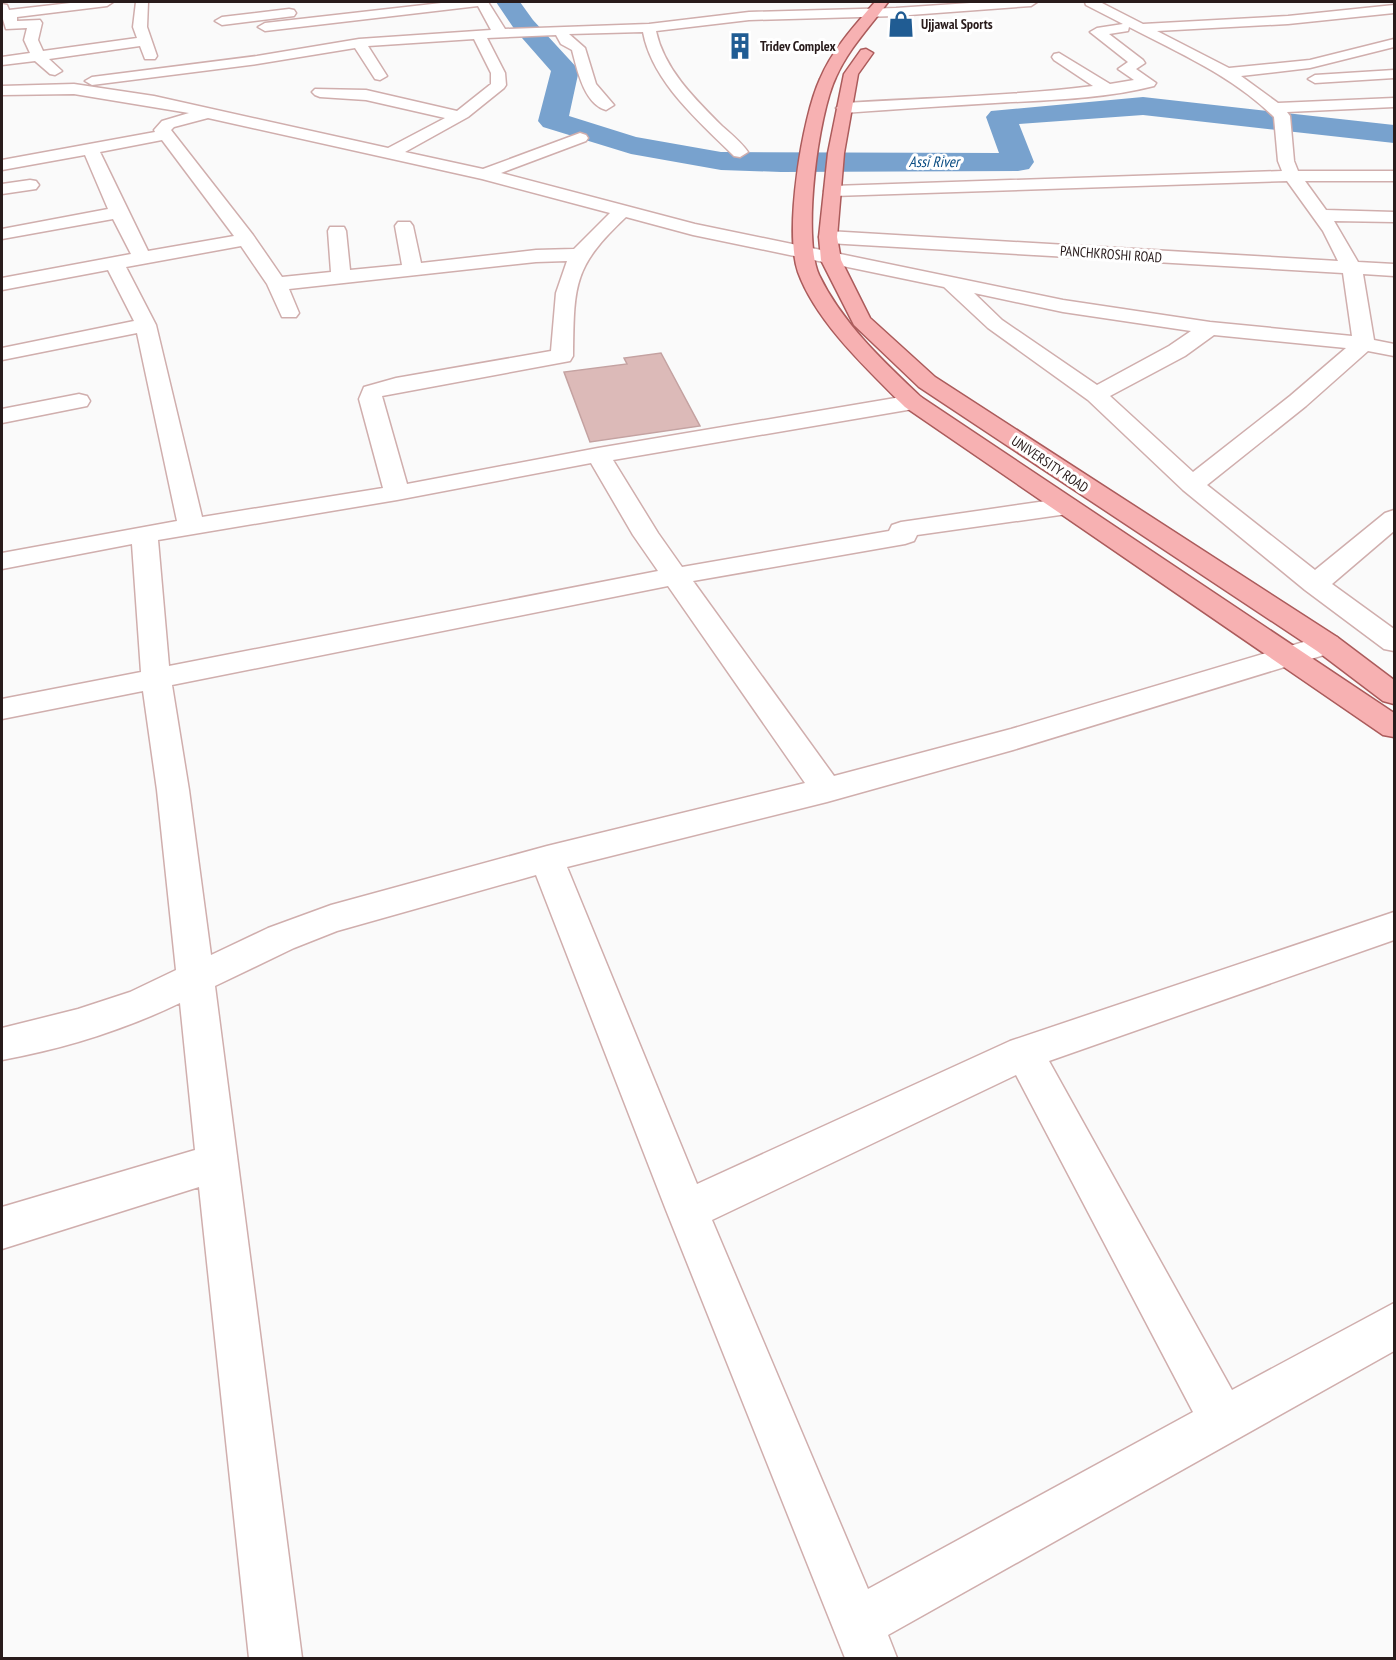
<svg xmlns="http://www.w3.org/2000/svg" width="1396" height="1660" font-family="'PT Sans Narrow',sans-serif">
  <rect width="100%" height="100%" fill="#fafafa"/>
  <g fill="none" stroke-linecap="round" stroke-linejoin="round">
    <!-- river -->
    <polygon fill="#78a2ce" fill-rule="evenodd" points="496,2 520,2 533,20 579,70 569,116 636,137 721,152 999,153 986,117 991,111 1143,97 1394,125 1394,143 1143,115 1019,124 1034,162 1029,169 1018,171 781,172 721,170 631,154 543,127 538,121 551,71 515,30"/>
  </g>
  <!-- building -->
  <polygon fill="#dcbab8" stroke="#c4a2a1" stroke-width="1.5" points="661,353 700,426 590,442 564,372 627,364 624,358"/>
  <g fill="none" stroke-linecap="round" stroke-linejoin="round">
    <defs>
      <g id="minor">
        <polygon points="79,2 113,2 107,6 17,17 17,21 40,20 42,23 38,40 43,51 137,38 133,27 136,2 148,2 147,27 157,56 155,59 145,59 140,46 49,59 62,71 55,75 50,74 35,61 2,65 2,57 30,53 24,40 27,28 6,29 2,16 2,4 7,5 9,10"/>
        <path d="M450,2H488L505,29L649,24L749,12L896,8L985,2H1037L1031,6L896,16L749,20L656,31C664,69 695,99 722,126C731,134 741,142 748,152L740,157L734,156C700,122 652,82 643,32L569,34L585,48L596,84L614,105L606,110C584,104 577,69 572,50L561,44L556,35L487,38L505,73L506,85L504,88L468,117L405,152L483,169L580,133L586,135L588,138L586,141L501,173L695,224L1063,300L1210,322L1352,336L1343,273L828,243L821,241L819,237L821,233L828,231L1338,261L1323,231L1287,181L833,196L827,195L824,191L827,187L833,186L1282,171L1278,161L1274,117C1234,77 1179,53 1129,27L1128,31L1109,34L1143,60L1145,63L1136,69L1156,83L1154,86C1104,99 1048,100 995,103C945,106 894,109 844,113L836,108L844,103C927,98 1011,96 1093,86L1054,60L1052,57L1054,54L1059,53L1110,84L1134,80L1118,69L1128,62L1090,32L1097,28L1123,24L1086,5L1085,2H1100L1143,24L1288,16L1394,5V13L1288,24L1157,31L1229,68L1310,60L1394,39V47L1310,68L1241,76L1278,103L1394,98V107L1287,112L1290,116L1294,161L1298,171H1394V181H1305L1326,210L1394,212V222L1334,221L1358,262L1394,264V276L1363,274L1374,340L1394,344V356L1368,351L1306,406L1207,485L1315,570L1385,513L1394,510V531L1332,584L1394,629V651L1384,649L1305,590L1183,490L1088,400L988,328L944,287L693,235L626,217C573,267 574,284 573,356L570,361L382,396L407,484L598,448L913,395L921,397L924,402L921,407L913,409L613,460L658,533L682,567L889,531L892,525L901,522L1067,498L1076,501L1080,506L1076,511L1067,514L917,535L914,541L905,544L693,581L834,776L1011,729L1327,635L1337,637L1341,644L1337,651L1013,750L827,802L567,867L697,1184L1010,1041L1394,912V940L1049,1061L1232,1390L1394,1303V1351L888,1635L897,1658H845L666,1210L536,875L337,931L294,948L215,986L302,1658H249L199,1187L2,1249V1207L195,1150L180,1003C124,1030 62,1049 2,1060V1028L78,1009L130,992L176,970L157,790L143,691L2,719V699L141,672L132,544L2,569V553L177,521L137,333L2,360V348L134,321L108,270L2,290V278L131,254L113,219L2,239V229L108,209L85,155L2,170V160L155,132L154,130L162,121L189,113L74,94L2,95V86L74,84L154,96L388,148L445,118L366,100L320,97L315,95L312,92L315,89L366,90L457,111L491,84V73L474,39L368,46L387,76L380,80L375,79L355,48L257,64L92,85L85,81L92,77L257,56L359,39L491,30L478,6L265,31L258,27L265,23ZM208,118L482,179L610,213L574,249L536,250L421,263L413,226L410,222H398L395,226L402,265L350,270L346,231L344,227H330L328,231L331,272L282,277L253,235L171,130L174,127ZM162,140L234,236L148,251L100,152ZM241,246L267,284L282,317H296L299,313L289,289L536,262L567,261L556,293L551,351L396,378L364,387L359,399L383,488L202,517L156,325L126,267ZM974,293L1063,312L1191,331L1169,346L1097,385L1002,320ZM1214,335L1346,348L1290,396L1193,472L1110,396L1185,356ZM591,463L633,535L658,571L169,666L158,540L397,500ZM668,586L805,783L547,846L331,905L268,928L211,955L189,790L172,685ZM1016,1075L1193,1412L868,1589L712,1220Z"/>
        <polygon points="289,9 294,10 296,13 294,16 222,25 215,21 222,17"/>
        <polygon points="1394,70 1394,78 1315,83 1308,79 1315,75"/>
        <polygon points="30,180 36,181 39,185 36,189 2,194 2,184"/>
        <polygon points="79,394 87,396 90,401 87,406 2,423 2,409"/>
      </g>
      <g id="major">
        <path d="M875,2H888C870,27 849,48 836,77C818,114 802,238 819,275C842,323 883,361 921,397L1394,713V737L1383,735L905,407C868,370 816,322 798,272C784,231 802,118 820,79C832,50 855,25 875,2Z"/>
        <polygon points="866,49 873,53 858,74 844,153 837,237 841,260 870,318 935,377 1337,637 1394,680 1394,704 1383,701 1317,651 919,387 854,325 821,260 819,237 828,153 844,74 861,50"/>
      </g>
    </defs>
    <!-- minor casing -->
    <use href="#minor" stroke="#d0aead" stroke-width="3"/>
    <!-- major casing -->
    <use href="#major" stroke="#ab5b5b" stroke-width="3"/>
    <!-- minor -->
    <use href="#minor" fill="#fff" fill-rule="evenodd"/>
    <!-- major -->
    <use href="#major" fill="#f7b1b2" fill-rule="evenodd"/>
  </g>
  <!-- icons -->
  <defs>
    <symbol id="shop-bare" viewBox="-9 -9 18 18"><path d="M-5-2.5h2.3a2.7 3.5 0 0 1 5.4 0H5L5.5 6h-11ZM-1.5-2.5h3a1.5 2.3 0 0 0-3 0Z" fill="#205c93" stroke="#fff" stroke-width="2.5" paint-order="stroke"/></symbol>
    <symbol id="building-bare" viewBox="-9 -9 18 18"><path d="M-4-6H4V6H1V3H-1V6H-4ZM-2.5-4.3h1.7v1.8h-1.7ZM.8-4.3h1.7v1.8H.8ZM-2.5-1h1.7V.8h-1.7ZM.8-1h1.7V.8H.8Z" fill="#205c93" stroke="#fff" stroke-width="2.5" paint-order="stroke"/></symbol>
  </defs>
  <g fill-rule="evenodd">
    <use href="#shop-bare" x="882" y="5" width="38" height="38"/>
    <use href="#building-bare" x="721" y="27" width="38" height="38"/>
  </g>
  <g text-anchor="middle" stroke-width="6" stroke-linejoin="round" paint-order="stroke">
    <!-- far-poi labels -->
    <g font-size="14" font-weight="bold" fill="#281b1b" stroke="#fff" text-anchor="start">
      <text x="921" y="29">Ujjawal Sports</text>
      <text x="760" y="51">Tridev Complex</text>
    </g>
    <!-- far-street labels -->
    <g font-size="14" fill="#281b1b" stroke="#fff">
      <text transform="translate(1111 254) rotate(4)" y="5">PANCHKROSHI ROAD</text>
      <text transform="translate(1050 464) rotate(34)" y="5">UNIVERSITY ROAD</text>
    </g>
    <!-- far-water labels -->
    <g font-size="15" font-style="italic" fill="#0a4d83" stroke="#fff">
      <text x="934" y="167">Assi River</text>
    </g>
  </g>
  <!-- border -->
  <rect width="1396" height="1660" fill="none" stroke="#281b1b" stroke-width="6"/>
</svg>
